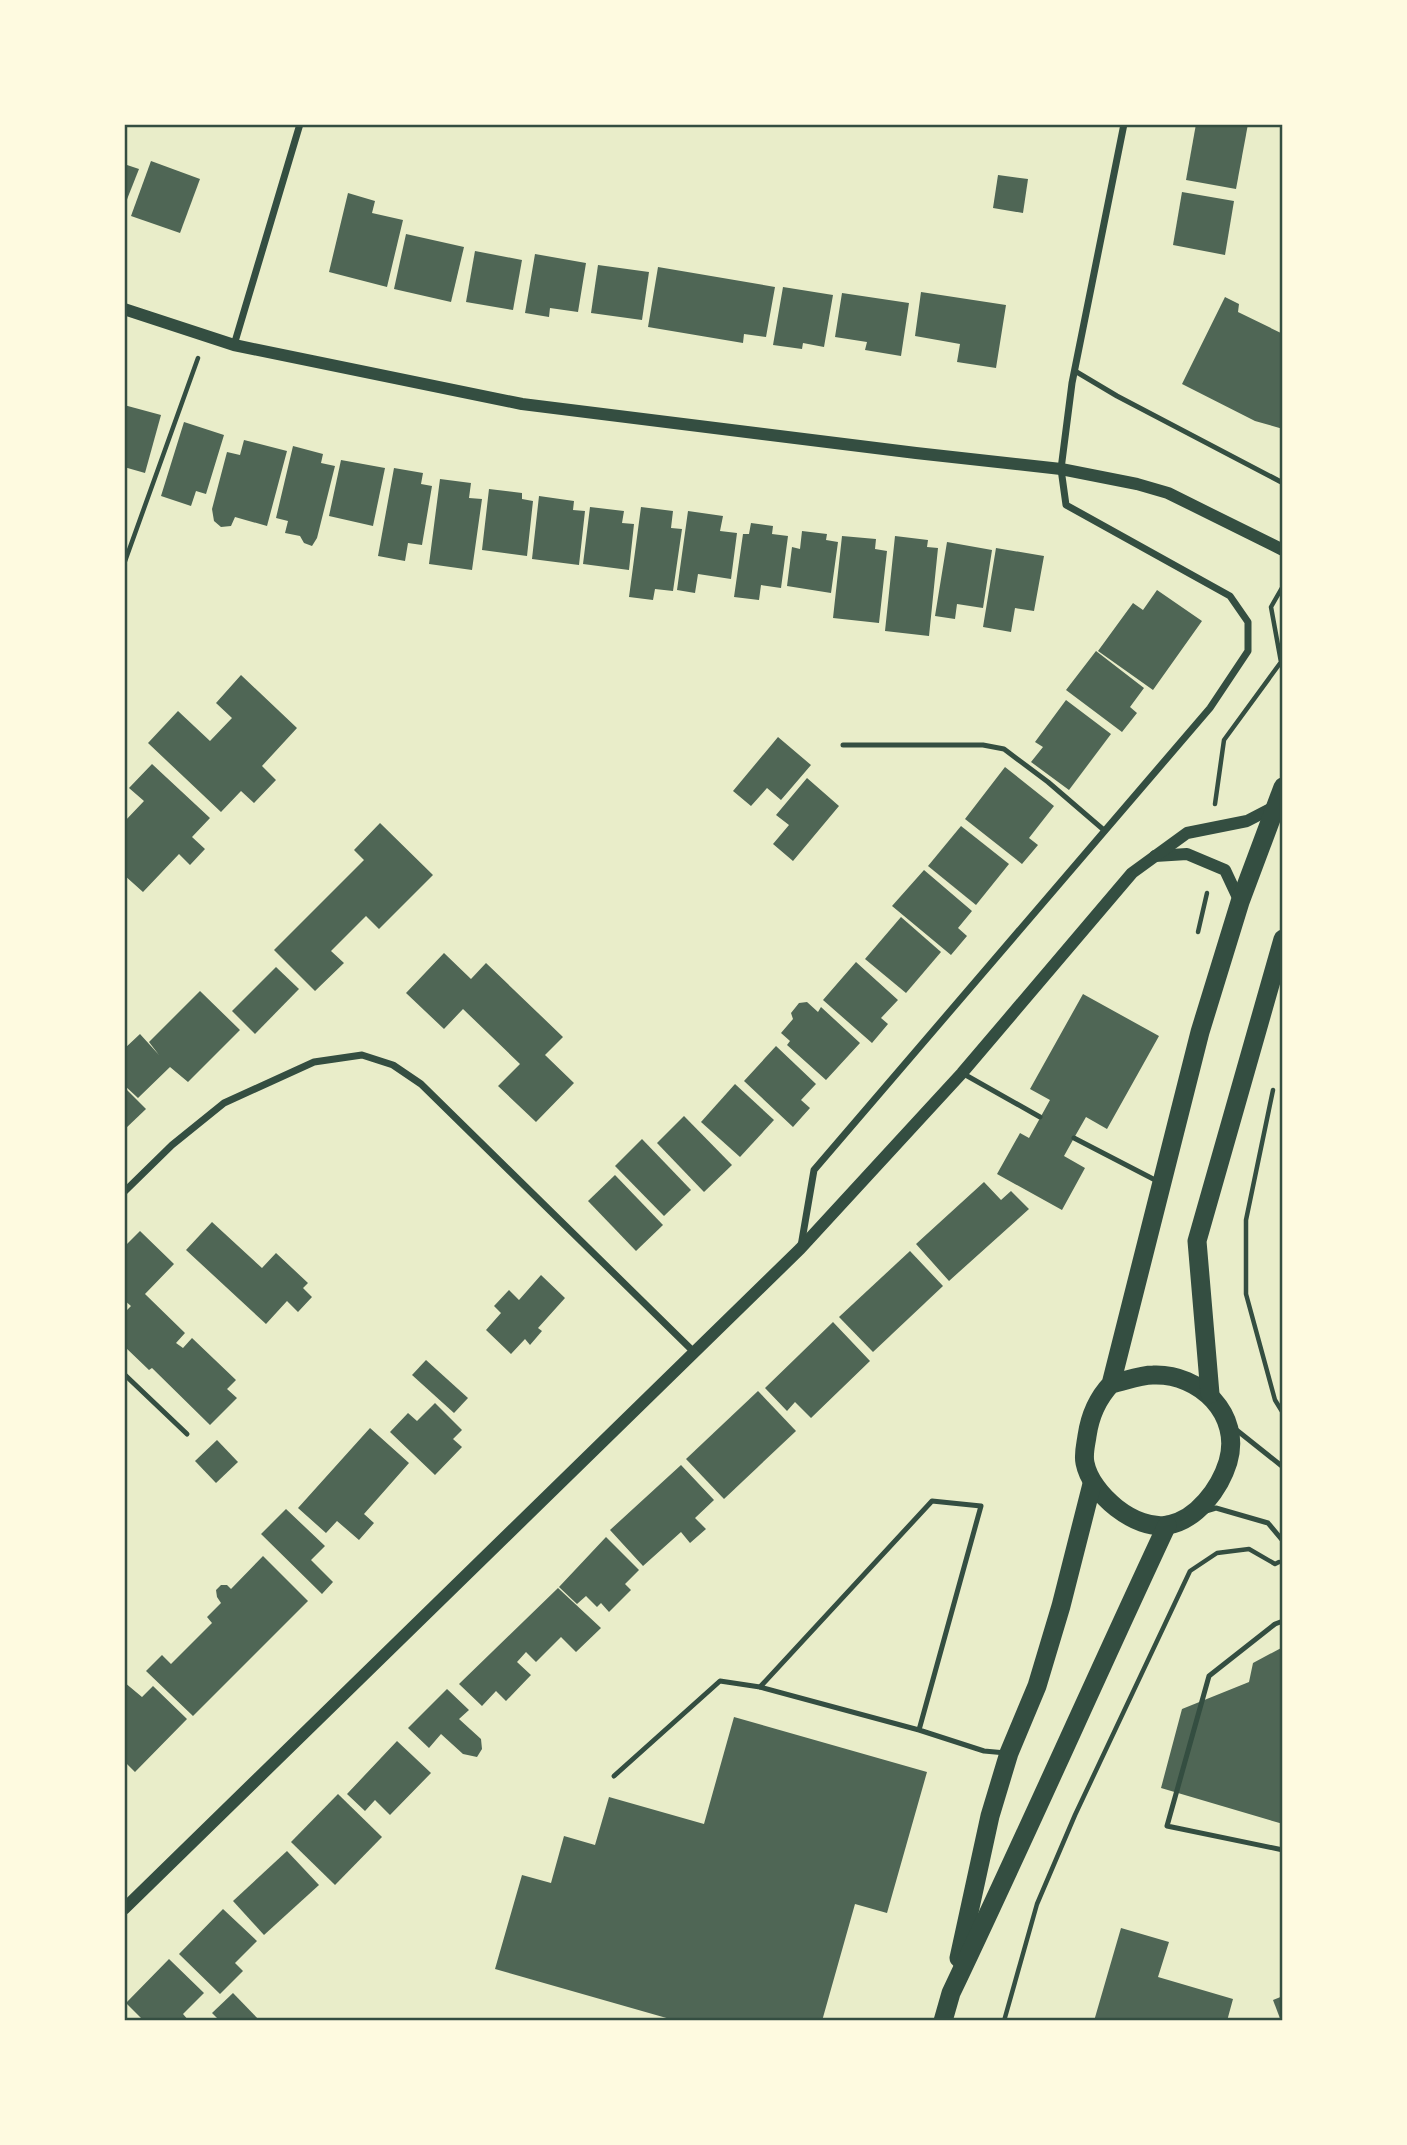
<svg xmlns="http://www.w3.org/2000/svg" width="1407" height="2145" font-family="'Public Sans',sans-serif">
  <rect width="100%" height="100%" fill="#e9edc9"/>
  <!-- building -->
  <g fill="#4f6655">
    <polygon points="1196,124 1248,124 1236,189 1186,180"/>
    <polygon points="151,161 200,179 180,233 131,216"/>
    <polygon points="124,164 139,169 124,207"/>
    <polygon points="998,175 1028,179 1023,213 993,208"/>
    <polygon points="1182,192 1234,201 1225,255 1173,245"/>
    <polygon points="348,193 375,201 372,213 403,220 387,287 329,272"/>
    <polygon points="406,234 464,247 451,302 394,289"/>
    <polygon points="475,251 522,260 513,310 466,302"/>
    <polygon points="535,254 586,263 578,312 550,308 549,317 525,313"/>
    <polygon points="598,265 649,272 642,320 591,313"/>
    <polygon points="658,267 775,287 766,337 744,334 743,343 648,327"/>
    <polygon points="783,287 833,295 824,347 803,343 802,349 773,345"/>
    <polygon points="921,292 1006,305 996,368 957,362 960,344 915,336"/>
    <polygon points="842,293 909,303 901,356 865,350 867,342 835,337"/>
    <polygon points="1225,297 1239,304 1238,312 1283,334 1283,429 1255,421 1182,384"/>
    <polygon points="124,405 161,415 145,473 124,467"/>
    <polygon points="184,422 224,435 206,494 196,491 191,506 161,496"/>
    <polygon points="244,440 287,451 267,526 235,517 231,526 221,527 214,521 212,509 227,452 240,455"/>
    <polygon points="293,446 323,454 321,463 335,466 317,538 312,546 304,543 300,536 285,533 288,521 276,518"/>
    <polygon points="341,460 385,468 373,526 329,516"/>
    <polygon points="394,468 423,473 421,484 432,486 422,545 408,543 405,561 378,556"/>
    <polygon points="440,479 471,483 469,498 482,499 472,570 429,564"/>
    <polygon points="489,489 522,493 522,499 533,501 527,556 482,550"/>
    <polygon points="539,496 574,501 573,510 585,511 579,565 532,559"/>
    <polygon points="590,507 624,511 622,523 634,524 629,570 583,564"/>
    <polygon points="641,507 673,511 671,528 682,529 673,591 655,589 653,600 629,597"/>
    <polygon points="688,511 723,516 720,531 737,533 731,579 698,574 695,593 677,590"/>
    <polygon points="751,523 773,526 772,534 788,536 781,588 761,585 759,600 734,597 743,534 749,534"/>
    <polygon points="802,531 827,534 826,540 838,542 831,593 787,586 792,547 800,549"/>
    <polygon points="842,536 876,539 875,549 887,551 879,623 833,618"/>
    <polygon points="895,536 928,540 927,547 938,548 929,636 885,631"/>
    <polygon points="947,542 992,550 983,608 957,604 955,619 935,616"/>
    <polygon points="996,548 1044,556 1034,611 1015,608 1011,632 983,627"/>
    <polygon points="1157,590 1202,621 1153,690 1098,651 1133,603 1143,610"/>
    <polygon points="1096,651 1144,688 1130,707 1137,713 1122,732 1066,690"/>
    <polygon points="241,675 297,728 262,766 276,780 254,803 241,791 221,812 148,743 178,711 210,741 232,718 216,703"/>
    <polygon points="1066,700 1111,734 1069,790 1031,762 1043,747 1035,742"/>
    <polygon points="778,737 811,765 781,800 767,788 751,806 733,791"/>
    <polygon points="152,764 210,818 192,837 205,849 190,865 179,854 143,892 124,875 124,822 144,801 129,788"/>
    <polygon points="1005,767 1054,806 1029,838 1038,845 1022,864 965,819"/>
    <polygon points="807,778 839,806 793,861 773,844 789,825 776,815"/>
    <polygon points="380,823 433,875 379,929 366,916 331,951 344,963 315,991 274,950 364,860 354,850"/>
    <polygon points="961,826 1009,864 976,905 928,866"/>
    <polygon points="924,870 972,911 958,928 967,936 951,955 892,906"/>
    <polygon points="901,917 941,952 906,993 865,959"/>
    <polygon points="444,953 471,979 486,963 563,1037 545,1055 574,1083 536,1122 498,1086 520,1064 463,1009 444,1029 406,993"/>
    <polygon points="856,962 898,1000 881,1018 888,1024 872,1043 823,1000"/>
    <polygon points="276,967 299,989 255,1034 232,1011"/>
    <polygon points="200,991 240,1030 188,1082 170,1067 138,1098 124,1085 124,1049 140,1034 159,1055 149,1042"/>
    <polygon points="1083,994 1159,1036 1107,1129 1086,1117 1074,1138 1064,1156 1085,1168 1062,1210 997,1174 1020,1133 1029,1138 1050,1100 1030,1089"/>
    <polygon points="807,1002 818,1012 821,1007 860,1043 826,1080 787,1045 790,1041 781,1033 793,1019 791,1013 799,1003"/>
    <polygon points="776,1046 816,1084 801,1100 810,1108 793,1127 744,1081"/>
    <polygon points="735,1084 774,1120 740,1157 701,1122"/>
    <polygon points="124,1087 146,1109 124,1130"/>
    <polygon points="684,1116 732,1165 704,1192 657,1143"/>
    <polygon points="642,1139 691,1190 664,1216 615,1166"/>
    <polygon points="615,1175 663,1225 636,1251 588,1201"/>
    <polygon points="984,1182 1001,1200 1011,1191 1029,1209 949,1281 916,1244"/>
    <polygon points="212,1222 262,1268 276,1253 308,1283 303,1288 312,1297 298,1312 287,1301 266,1324 186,1250"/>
    <polygon points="140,1231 174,1264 145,1294 185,1333 176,1343 183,1348 192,1338 236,1380 227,1389 237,1398 210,1425 152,1368 149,1370 124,1346 124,1313 131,1306 124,1300 124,1247"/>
    <polygon points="910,1251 943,1286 873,1352 839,1317"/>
    <polygon points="541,1275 565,1298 538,1328 542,1331 530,1345 525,1339 511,1354 486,1330 501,1313 494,1306 509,1290 519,1300"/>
    <polygon points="833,1322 870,1361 811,1418 795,1402 787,1411 765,1388"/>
    <polygon points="426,1360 468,1398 454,1413 412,1375"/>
    <polygon points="758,1391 796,1431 724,1499 686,1459"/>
    <polygon points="435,1403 462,1430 453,1439 462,1447 435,1475 390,1432 408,1413 417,1421"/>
    <polygon points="370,1428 409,1463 364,1514 374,1523 359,1540 337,1521 326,1533 298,1508"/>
    <polygon points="217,1440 238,1462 216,1483 195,1461"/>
    <polygon points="681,1465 714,1500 695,1518 706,1529 690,1543 681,1532 643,1566 610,1530"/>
    <polygon points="286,1509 325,1546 311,1560 333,1582 322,1594 261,1534"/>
    <polygon points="606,1537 639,1570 625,1584 631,1590 609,1612 601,1603 597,1607 586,1596 577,1604 559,1587"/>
    <polygon points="263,1556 308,1601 193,1716 146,1671 162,1655 171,1664 212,1623 207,1617 221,1603 217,1597 216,1590 221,1585 227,1585 231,1589"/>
    <polygon points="558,1588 601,1628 576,1652 561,1637 536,1662 526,1652 517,1662 531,1675 506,1701 496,1691 482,1706 459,1684"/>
    <polygon points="1283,1647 1283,1824 1161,1788 1182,1709 1249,1682 1253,1663"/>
    <polygon points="124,1682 142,1697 153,1686 187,1719 135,1772 124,1761 124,1717 127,1714 124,1711"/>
    <polygon points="447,1689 469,1710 459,1719 481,1739 482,1749 477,1757 463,1754 441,1734 429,1748 408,1728"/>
    <polygon points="734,1717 927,1772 887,1913 855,1904 822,2021 677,2021 495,1969 522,1875 551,1883 564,1836 595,1845 609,1797 704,1824"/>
    <polygon points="397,1741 431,1773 390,1815 375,1800 365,1811 347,1794"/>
    <polygon points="338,1794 382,1837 335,1885 291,1842"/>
    <polygon points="287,1851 319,1885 264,1935 233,1901"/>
    <polygon points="223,1909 257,1941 235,1963 243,1971 220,1994 179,1954"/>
    <polygon points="1121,1928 1169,1942 1158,1977 1233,1999 1227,2021 1094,2021"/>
    <polygon points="169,1959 204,1993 183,2014 189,2021 144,2021 126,2003"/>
    <polygon points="233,1993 260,2021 220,2021 212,2013"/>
    <polygon points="1283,1996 1283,2021 1281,2021 1273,2000"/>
  </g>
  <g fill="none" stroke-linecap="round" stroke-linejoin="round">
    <!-- path -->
    <g stroke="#344e41" stroke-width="4.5">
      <polyline points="124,564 198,358"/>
      <polyline points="1215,804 1224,740 1281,662 1271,607 1283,586"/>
      <polyline points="1198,932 1207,893"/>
      <polyline points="1273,1090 1246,1220 1246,1294 1275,1400 1283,1413"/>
      <polyline points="1004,2021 1037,1904 1075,1815 1190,1571 1217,1553 1249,1549 1275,1564 1279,1562"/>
    </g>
    <!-- service -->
    <g stroke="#344e41" stroke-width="5">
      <polyline points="1075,371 1117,396 1283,483"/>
      <polyline points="843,745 983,745 1004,749 1048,782 1105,831"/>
      <polyline points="962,1073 1040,1117"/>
      <polyline points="1074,1138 1159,1182"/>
      <polyline points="124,1374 187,1434"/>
      <polyline points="1234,1428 1283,1467"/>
      <polyline points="1206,1511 1216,1508 1268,1523 1283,1541"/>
      <polyline points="1283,1621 1275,1624 1209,1676 1167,1826 1283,1850"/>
      <polyline points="919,1730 981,1506 932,1501 760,1687 919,1730 984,1751 1006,1753"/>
      <polyline points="614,1776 720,1681 760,1687"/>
    </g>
    <!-- minor -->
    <g stroke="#344e41" stroke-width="7">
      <polyline points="234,345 300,124"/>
      <polyline points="124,1192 172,1145 224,1103 314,1062 362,1055 393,1065 421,1084 695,1353"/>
      <polyline points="801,1246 814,1170 1210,708 1248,651 1248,622 1230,596 1066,505 1061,469 1072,383 1124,124"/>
    </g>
    <!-- tertiary -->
    <g stroke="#344e41" stroke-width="12">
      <polyline points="124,309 234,345 522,404 916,453 1061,469 1137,484 1168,493 1283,550"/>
      <polyline points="1155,856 1187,854 1225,870 1240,902"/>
      <polyline points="124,1909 800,1249 962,1073 1132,873 1187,833 1247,821 1274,807"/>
    </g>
    <!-- trunk -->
    <g stroke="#344e41" stroke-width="19">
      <path d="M1111,1384C1125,1381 1140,1375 1153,1375C1200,1373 1242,1415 1228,1462C1220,1488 1197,1520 1168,1525C1135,1531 1091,1494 1085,1463C1083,1454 1086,1444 1087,1436C1090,1415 1097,1399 1111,1384L1200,1032L1240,902L1283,787"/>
      <polyline points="1210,1394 1197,1241 1283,939"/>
      <polyline points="959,1958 990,1816 1009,1753 1037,1686 1061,1606 1092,1484"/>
      <path d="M943,2021L951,1993C1025,1838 1094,1681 1167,1525"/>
    </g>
  </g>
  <!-- border -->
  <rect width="1407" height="2145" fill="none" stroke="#fefae0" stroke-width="252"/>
  <rect x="126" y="126" width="1155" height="1893" fill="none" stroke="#344e41" stroke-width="2.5"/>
</svg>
